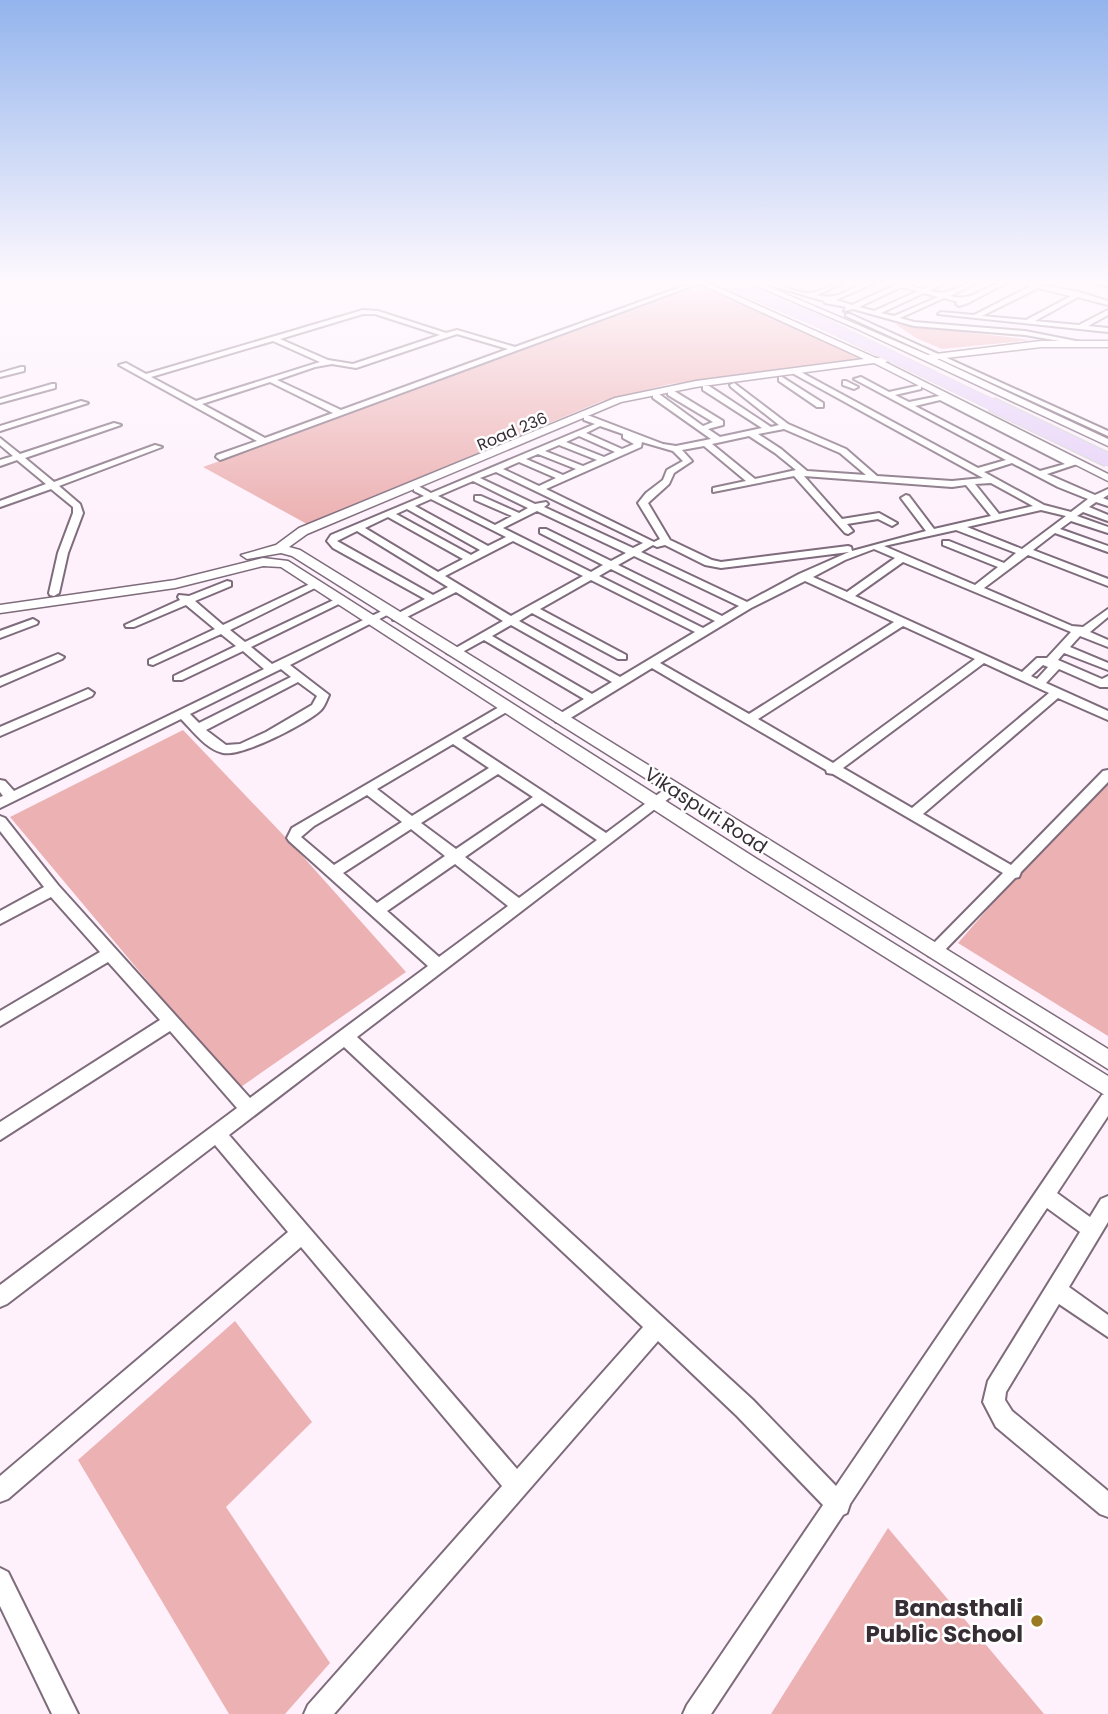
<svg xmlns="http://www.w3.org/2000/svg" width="1108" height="1714" font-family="Poppins,sans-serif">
  <rect width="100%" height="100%" fill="#fef1fc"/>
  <!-- green -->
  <g fill="#ecb1b2">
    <polygon points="702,285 866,361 670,384 602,401 307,524 203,467"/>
    <polygon points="895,324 1032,340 942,349 916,338"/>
    <polygon points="183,730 290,842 406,972 238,1089 10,817"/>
    <polygon points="1108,771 1108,1036 958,943"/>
    <polygon points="235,1321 312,1422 226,1507 330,1663 285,1714 229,1714 78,1460"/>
    <polygon points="888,1528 1044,1714 771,1714"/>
  </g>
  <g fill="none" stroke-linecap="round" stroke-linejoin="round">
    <defs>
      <g id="minor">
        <path d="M692,283H700L220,460L216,457L217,455L257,441L119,365L126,363L146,374L363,310L378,311L446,333L457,330L515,347ZM363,314H375L440,335L353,364L328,360L280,339ZM457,334L508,349L341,410L277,380L315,367L332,364L356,368ZM273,341L320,362L196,401L151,377ZM270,382L333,413L265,438L202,404Z"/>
        <path d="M763,283C779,282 794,293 809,293C821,293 831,283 843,283L817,295C842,302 850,283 874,283L836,300L852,305L895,285V283H908L907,285L923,289L936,283H944L930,291C953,297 956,283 976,283L950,296C976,303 983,283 1006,283L968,303L959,306L956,304L958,302L944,298L900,318L914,322L1025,331L1081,342L1077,344L1025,335L914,326L853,309L844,311L846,307L825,303L824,301ZM901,287L918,291L874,311L859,307ZM924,293L938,297L894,316L881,313Z"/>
        <path d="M1024,283H1042V285L1079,292L1108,301V305L1078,297L1035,321L1079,325L1108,310V315L1088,326L1108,328V332L938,314L941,312L974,315L1031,286ZM1038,288L1071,296L1026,320L982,316Z"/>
        <polygon points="1096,283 1108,283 1108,287 1097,284"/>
        <polygon points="846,314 850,314 1108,431 1108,436 846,316"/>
        <polygon points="21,367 24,367 24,371 0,377 0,373"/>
        <path d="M797,370L978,468L1006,460L854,379L861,377L889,392L921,385V389L895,395L909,402L944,395L1077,464L1047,474L1095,495L1108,489V495L1103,498L1108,500V506L1096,502L1089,507L1108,515V521L1083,512L1077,516L1108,527V533L1071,521L1060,529L1108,546V552L1055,533L1033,550L1108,579V586L1028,555L984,588L1072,626L1083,627L1108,609V617L1090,632L1108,640V647L1080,636L1070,647L1108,663V670L1064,653L1058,660L1102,679L1108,676V687H1100L1059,669L1046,683L1108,711V720L1058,698L923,814L1011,865L1103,771L1108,770V782L1021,872L1019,877L1015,878L939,956L934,958L929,956L926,952L929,948L1003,873L833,774L827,773L826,770L652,668L564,722H556L554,719L556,716L584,699L484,640L457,655L453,656L447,653L503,621L456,592L401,620H393V616L425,599L333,548L327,541L331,535L424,496L414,491V487H420L431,493L595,424L584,420V416H590L663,444L676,446L711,439L653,398V394H659L703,426L713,422L668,395V391H674L723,421V425L708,429L720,437L762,428L703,390V386H709L771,427L779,425L731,387L730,385L734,383L788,424L846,449L877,476L952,481L983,478L794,374L793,372ZM940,400L1065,464L1040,471L915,406ZM600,426L623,434V438L634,444L622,449L586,433ZM784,429L840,453L866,475L807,471L781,449L758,434ZM579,436L615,452L604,457L566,442ZM749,436L775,453L796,470L755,479L712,444ZM642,442L673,451L683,461L667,470L663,480L646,493L638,503L660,539L654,542L546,489L641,447ZM559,445L597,460L583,466L545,451ZM704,446L746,481L713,488V492L794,476L845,533L848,534L853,531L847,524L878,519L892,526L897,523L879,513L842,519L804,476L952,487L966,485L991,516L934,529L909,496L906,495L901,498L926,531L852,551L851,547L848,546L721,562L712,560L670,540L648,503L669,484L674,473L692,461L682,450ZM538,454L576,469L563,475L526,459ZM519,462L556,478L539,486L503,469ZM1012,463L1058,487L1088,499L1071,512L1044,505L984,472ZM496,472L643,543L633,548L544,507L548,504L546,502L535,504L480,478ZM473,481L528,508L519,513L481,496H475V500L512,516L495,525L438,496ZM991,483L1033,506L999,514L975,484ZM431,499L506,537L488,546L415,506ZM407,509L480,550L471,555L396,514ZM1041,510L1066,516L1022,549L967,527ZM537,511L626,553L611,561L546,529H540V533L603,565L591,572L503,528ZM388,517L463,559L438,572L365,528ZM956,530L1016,553L1004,563L949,541H943V545L998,567L975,585L884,546ZM357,531L448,587L433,595L337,541ZM513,541L583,576L511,616L445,576ZM653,545L657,547L665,545L705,565L721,568L849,552L799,574L747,602L641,552ZM874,549L895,558L847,592L813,577L845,560ZM634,556L739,606L722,616L618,565ZM903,562L1071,632L1047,658H1037L1022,672L855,596ZM611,569L715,621L703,628L599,576ZM591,580L695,632L620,677L519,621L532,613L618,659H626V655L540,609ZM805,581L894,622L749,714L660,663L751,608ZM511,625L612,682L592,694L492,636ZM903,626L975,659L833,763L758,719ZM984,663L1049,693L912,808L843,768ZM1043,665L1048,667L1037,679L1031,676Z"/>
        <polygon points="782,377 823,403 823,407 817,407 779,381 779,377"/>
        <polygon points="846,381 858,387 854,389 843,385 843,381"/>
        <polygon points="52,384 55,384 55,388 0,403 0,399"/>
        <polygon points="81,401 88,403 0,431 0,426"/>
        <polygon points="114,423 121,425 25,458 54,482 155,445 162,447 59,486 80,504 83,513 68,553 59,593 54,596 50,595 49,593 58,553 73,513 73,507 51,489 0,507 0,501 46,484 17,460 0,466 0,460 13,456 0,445 0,438 20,454"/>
        <path d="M227,581L231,582V586L195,601L223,625L312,583H320L321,585L230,630L245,642L336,599L340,598L345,601L251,647L272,664L384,610L388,609L393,612L290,665L329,695C327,699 325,706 321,710C308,723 242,757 223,753C206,749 193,731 181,719L0,808V797L3,796L0,792V780L5,781L14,791L264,669L243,651L182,680H174V676L236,646L221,634L153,665L149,664V660L215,629L186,605L134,627H126L125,625L180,600L178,597L179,595L189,596ZM281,669L291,677L199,723L190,714ZM298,682L317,696L312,705L266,732L240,744L226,745L206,730Z"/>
        <polygon points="33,619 38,622 37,624 0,638 0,631"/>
        <polygon points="58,654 64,657 62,659 0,686 0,678"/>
        <polygon points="88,689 94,693 92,696 0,736 0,727"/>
        <path d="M506,703L512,707L510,710L462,738L606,833L669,786H679L681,789L357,1037L753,1400L836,1486L1102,1095L1108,1093V1116L1057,1193L1090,1217L1101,1199L1108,1196V1222L1069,1287L1108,1315V1337L1059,1304L1006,1392L1005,1400L1012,1411L1108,1491V1517L1100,1514L996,1427L983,1402L988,1381L1080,1232L1047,1208L850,1504L847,1513L843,1515L711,1714H683L687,1705L823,1505L737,1416L658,1341L334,1714H304L308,1705L502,1486L301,1247L8,1499L0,1502V1476L288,1232L215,1145L7,1304L0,1307V1285L237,1108L170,1031L0,1140V1122L160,1020L108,962L0,1026V1011L100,952L51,897L0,924V911L44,887L0,831V816L5,818L58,885L250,1098L428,966L289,841L287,838L292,828ZM453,744L489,768L412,816L377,789ZM498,774L533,797L456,849L421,823ZM367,795L402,822L334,865L301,837L314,826ZM542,803L597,840L519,898L465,857ZM411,829L445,856L377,903L343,873ZM455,864L508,906L439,957L387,911ZM344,1047L643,1327L517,1469L229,1135Z"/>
        <polygon points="0,1568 8,1572 78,1714 52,1714 0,1606"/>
      </g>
      <g id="tertiary">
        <polygon points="698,283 708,283 876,358 889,357 889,361 885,362 1108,474 1108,481 874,363 696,387 621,402 307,534 289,547 300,550 1108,1049 1108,1069 292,556 281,553 247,559 241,555 276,545 299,528 615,398 696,381 864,359"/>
        <polygon points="750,283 760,283 928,355 1041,341 1108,341 1108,347 1041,347 937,359 1108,439 1108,446 853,327"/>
        <polygon points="263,558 288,561 757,859 1108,1076 1108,1097 745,869 281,567 263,566 175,588 0,613 0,605 175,580"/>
      </g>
    </defs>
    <!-- minor casing -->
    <use href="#minor" stroke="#7e6b7b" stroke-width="4"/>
    <!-- tertiary casing -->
    <use href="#tertiary" stroke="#7e6b7b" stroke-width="3"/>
    <!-- minor -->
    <use href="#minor" fill="#fff" fill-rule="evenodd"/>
    <!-- tertiary -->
    <use href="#tertiary" fill="#fff" fill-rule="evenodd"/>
    <defs>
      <polyline id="primary-bridge-far1" points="728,283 820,322 995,406"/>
      <polyline id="primary-bridge" points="991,404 1108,460"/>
    </defs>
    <!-- primary-bridge-far1 casing -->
    <use href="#primary-bridge-far1" stroke="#d7d5d7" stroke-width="12" stroke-linecap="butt"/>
    <!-- primary-bridge casing -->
    <use href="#primary-bridge" stroke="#d7d5d7" stroke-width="16" stroke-linecap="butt"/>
    <!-- primary-bridge-far1 -->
    <use href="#primary-bridge-far1" stroke="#e5d0f8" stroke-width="10"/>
    <!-- primary-bridge -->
    <use href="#primary-bridge" stroke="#e5d0f8" stroke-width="13"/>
  </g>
  <!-- sky -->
  <linearGradient id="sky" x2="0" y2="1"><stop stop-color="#93b4ed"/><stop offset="0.54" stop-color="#fff9fe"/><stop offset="1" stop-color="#fff9fe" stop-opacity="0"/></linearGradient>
  <rect width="1108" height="523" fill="url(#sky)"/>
  <!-- markers -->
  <circle fill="#9b7a24" stroke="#fff" stroke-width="2.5" cx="1037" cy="1621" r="7"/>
  <g text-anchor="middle" stroke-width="5" stroke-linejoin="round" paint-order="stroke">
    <!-- far-street labels -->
    <g font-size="16" fill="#372e35" stroke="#fff">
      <text transform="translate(512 431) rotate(-23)" y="6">Road 236</text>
    </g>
    <!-- street labels -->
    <g font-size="19" fill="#372e35" stroke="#fff">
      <text transform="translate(706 810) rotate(33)" y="7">Vikaspuri Road</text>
    </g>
    <!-- near-poi labels -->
    <g font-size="23" font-weight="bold" fill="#372e35" stroke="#fff" text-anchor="end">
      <text x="1023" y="1616">Banasthali<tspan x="1023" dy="26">Public School</tspan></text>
    </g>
  </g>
</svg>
